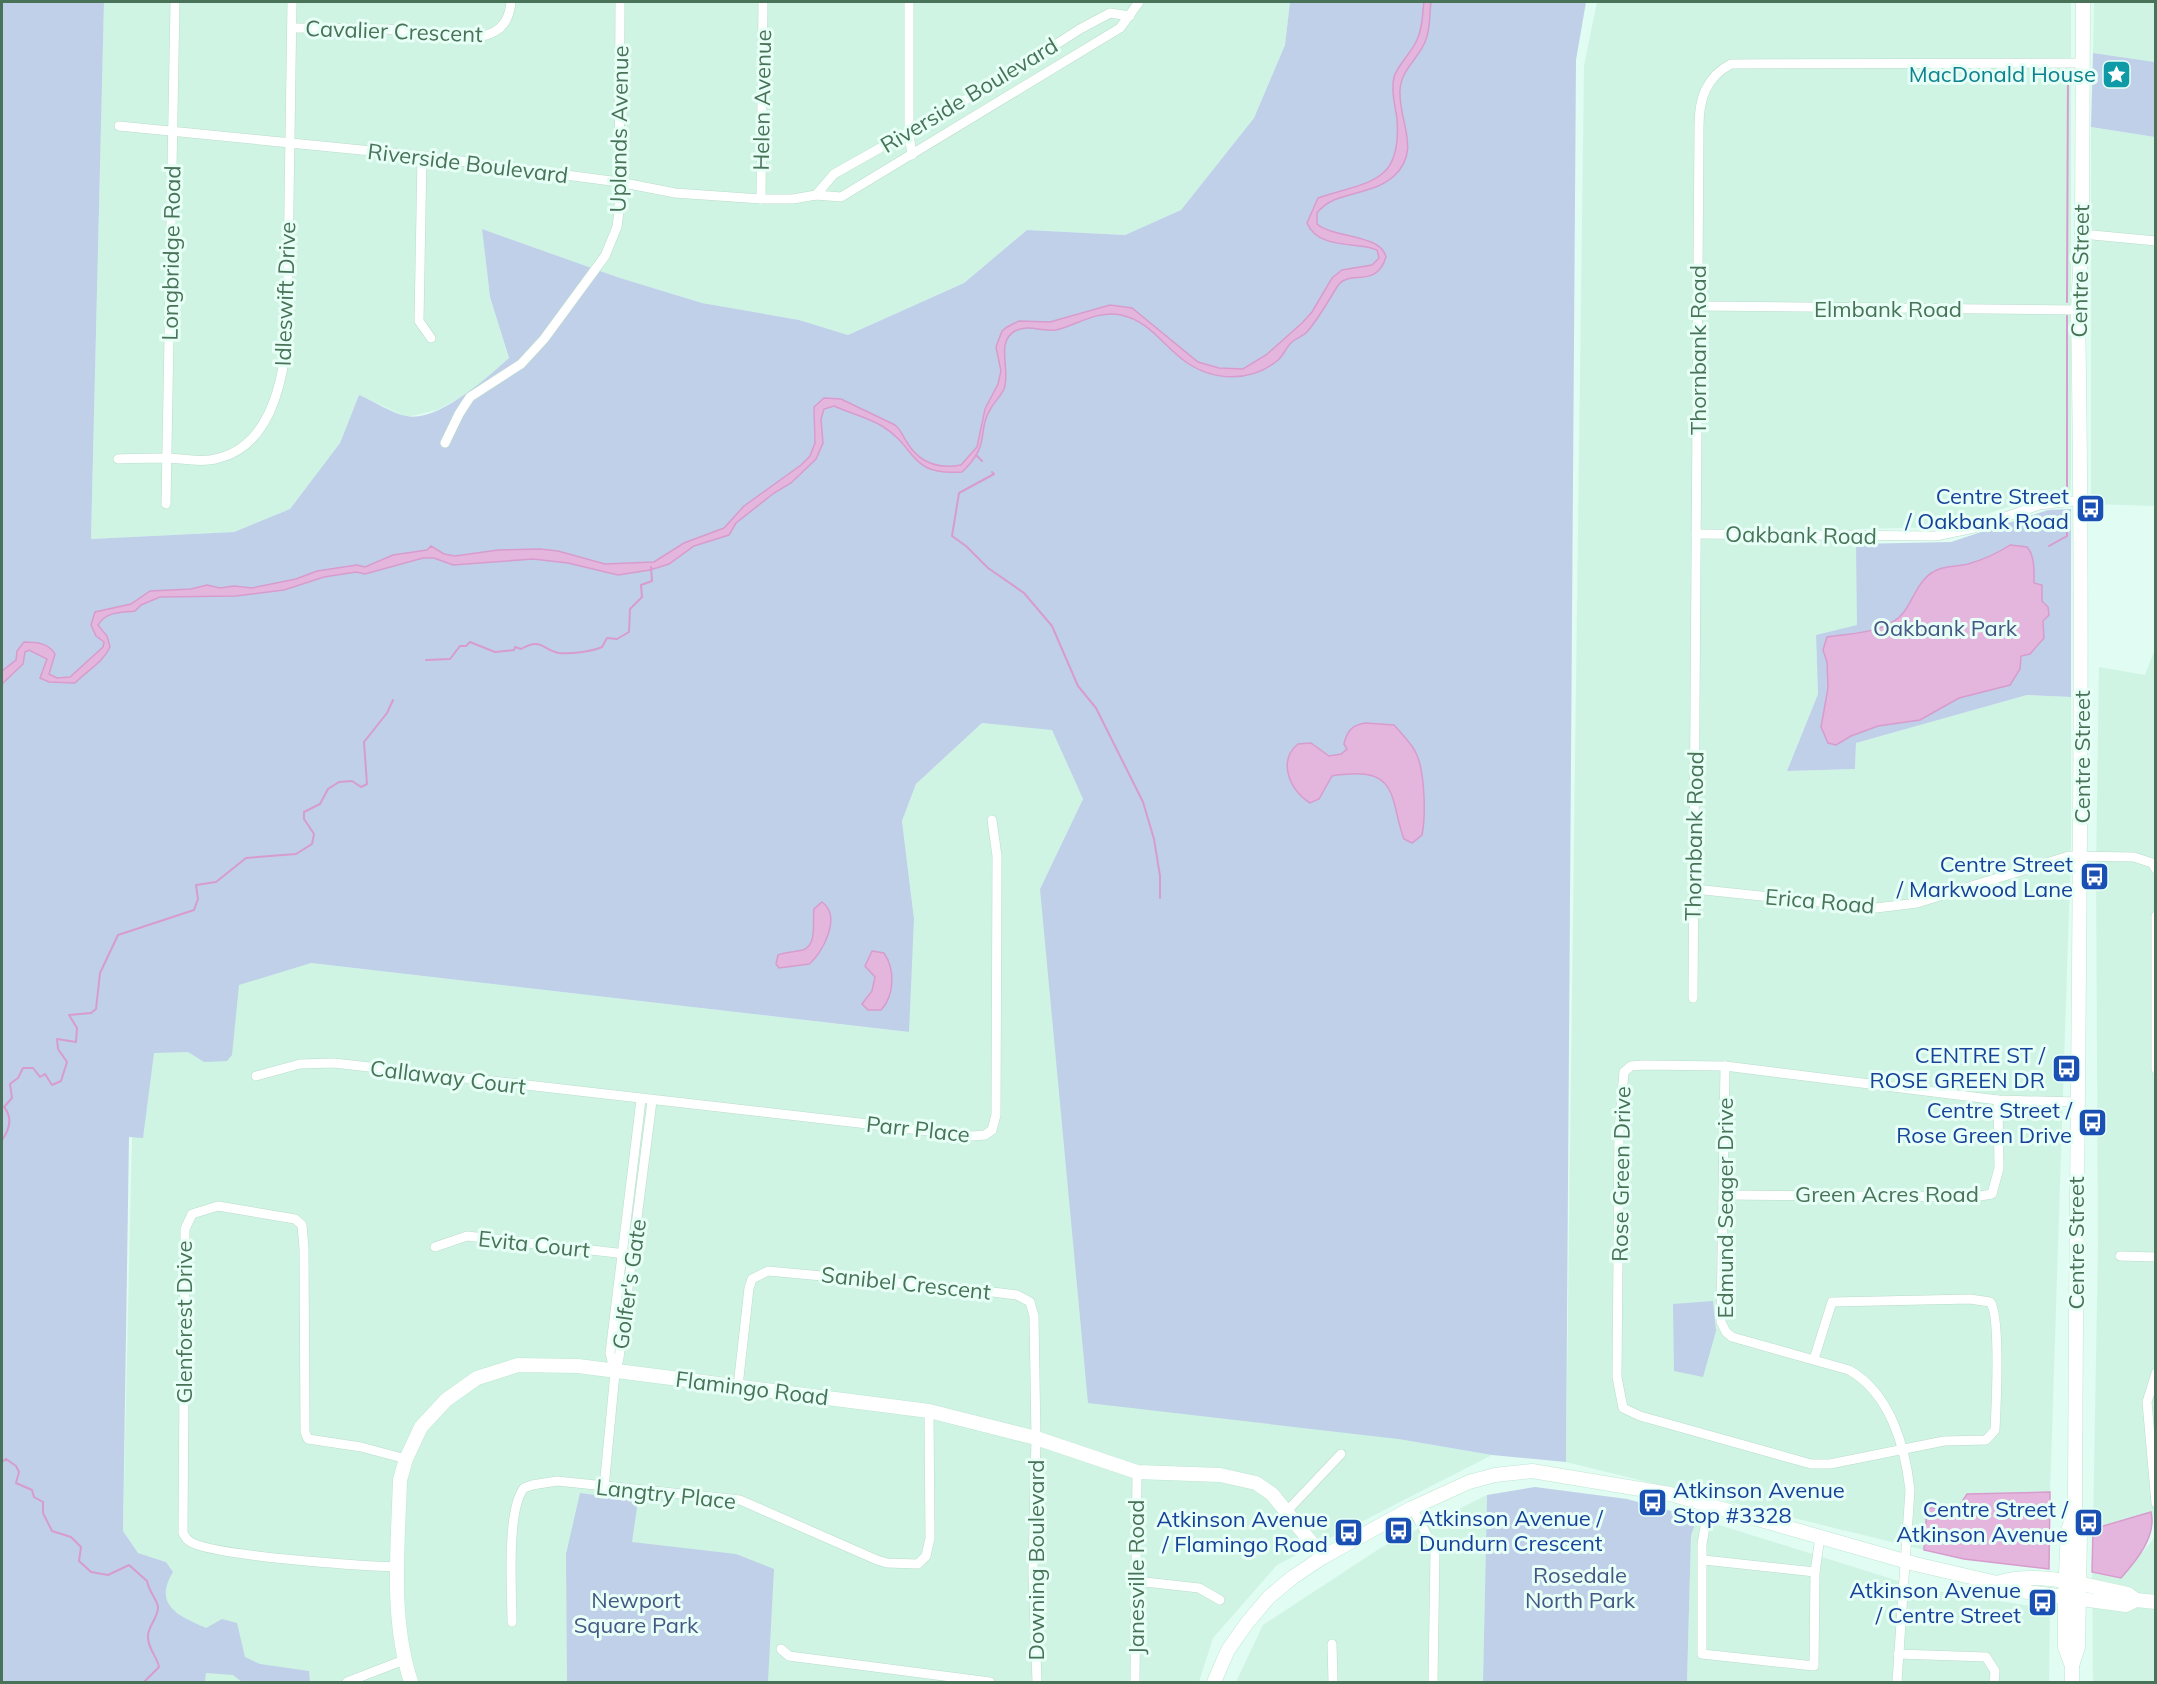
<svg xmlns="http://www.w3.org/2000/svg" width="2157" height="1684" font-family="Mulish,sans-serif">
  <rect width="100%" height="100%" fill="#e1fcf2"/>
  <!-- residential -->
  <g fill="#cff4e4">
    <polygon points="104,2 1290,2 1285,45 1254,118 1181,210 1125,235 1027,230 964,283 848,335 799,320 702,303 617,277 482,229 490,297 509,359 474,390 437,410 407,417 359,395 340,443 290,509 234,532 91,539"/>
    <polygon points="1597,2 2071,2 2071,493 2020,503 1948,527 1857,529 1857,626 1816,635 1818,694 1787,771 1855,769 1856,743 2027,695 2071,697 2071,847 2050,1492 1967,1494 1958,1508 1927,1508 1924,1550 1566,1462 1584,66"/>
    <polygon points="2094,2 2155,2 2155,62 2093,53"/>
    <polygon points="2091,127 2155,137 2156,506 2091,504"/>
    <polygon points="2155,649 2155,1518 2151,1512 2093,1529 2098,1246 2096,871 2099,667 2145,675"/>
    <polygon points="982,723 1052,729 1083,799 1040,889 1398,1439 1492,1455 1277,1565 1213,1638 1199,1682 205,1682 206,1672 187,1620 170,1608 166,1600 166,1562 138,1553 123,1531 132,1136 148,998 311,963 908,1032 914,919 902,821 916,784"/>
    <polygon points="1487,1495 1483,1682 1236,1682 1263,1625 1382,1547"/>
    <polygon points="1697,1518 1924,1589 2050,1609 2049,1682 1687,1682 1691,1536"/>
    <polygon points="2155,1537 2155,1682 2093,1682 2092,1572 2121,1578"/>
  </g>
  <!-- green -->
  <g fill="#c0d0e9">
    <path d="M2,2H104L91,539L234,532L290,509L340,443L359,395C374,401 391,413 406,416C437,423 487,378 509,358L490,297L482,229L617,277L702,303L799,320L848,335L964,283L1027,230L1125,235L1181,210L1254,118L1285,45L1290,2H1586L1576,60L1566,1462L1492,1455L1398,1439L1088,1403L1040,889L1083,799L1052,730L982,723L916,784L902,821L914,919L909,1032L311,963L239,985L232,1055L227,1061L204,1062L188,1052L154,1053L143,1138L129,1137L123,1531L138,1553L166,1562L173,1572C153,1605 178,1616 206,1628L222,1619L237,1623L245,1657L260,1664L309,1671L310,1682H242L233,1675L206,1673L205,1682H2Z"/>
    <polygon points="2093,53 2155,62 2155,137 2091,127"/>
    <polygon points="2071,509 2071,697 2027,695 1856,743 1855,769 1787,771 1818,694 1816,635 1857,625 1856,544 1951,542 2048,510"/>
    <polygon points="1713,1301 1716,1331 1703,1377 1674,1371 1673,1304"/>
    <polygon points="1535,1487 1627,1499 1697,1518 1691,1536 1687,1682 1483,1682 1487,1495"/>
    <polygon points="580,1493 638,1501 632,1542 736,1554 774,1569 768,1682 567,1682 566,1554"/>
  </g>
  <!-- water -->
  <g fill="#e5b6dd" stroke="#d79ccd" stroke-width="1.5">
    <path d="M1424,2H1431C1429,16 1431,28 1425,42C1418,59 1401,70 1400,90C1398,121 1422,150 1394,176C1371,197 1334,190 1317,213V224C1333,238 1381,234 1386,257C1376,290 1348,268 1337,287C1327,303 1319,318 1307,332C1302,337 1296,338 1292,342C1286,347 1284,355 1278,360C1251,383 1213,381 1186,362C1163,346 1150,321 1121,315C1097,310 1077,325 1056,330C1043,332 1028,324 1015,331C995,342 1011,370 1004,389C1001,396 995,401 991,408C976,432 992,444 962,472C908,476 918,448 882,426C867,417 849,413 834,406L824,409L821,419L823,443L816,459L791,483L774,493L736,523L729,535L694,546L669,564L650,570L618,575L568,563L533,559L453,565L434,558H423L365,574L356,572L324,577L284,590L236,596L160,597L141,605L135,611C121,613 106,611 98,625L107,636L110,647C102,664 87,670 75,683L49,682L40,678L47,659L29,650L25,652L23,664L2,684V671L16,660L17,651L24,642C36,642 49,643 55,654L49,674L57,678L70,677L103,647L104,642L96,636L91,625L95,612L131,604L150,591L191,589L207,585L220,588L234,586L252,588L296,579L317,571L357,565L365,567L393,555L427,550L431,546L444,554L455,556L498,550L540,549L558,551L605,564L654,562L684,543L724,528L744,506L801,465L810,456L815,443L814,407L824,398L841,399L895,425C902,431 903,437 908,444C921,464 940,469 961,465L977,447L985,409L998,384L1001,371L996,347L1002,331L1007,327L1019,321L1050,322L1110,305L1132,308L1198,362L1219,368L1243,369L1266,355L1302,323L1312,312L1332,278L1342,270L1372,265L1379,258L1377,250L1371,248C1349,243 1317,247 1307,223L1318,198C1368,181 1402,185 1397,119C1395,104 1391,92 1394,77C1398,65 1410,54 1416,42C1423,29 1422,15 1424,2Z"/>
    <path d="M2010,545L2027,547C2035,556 2034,571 2034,583L2042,585V601L2048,607L2049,615L2043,621L2044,638L2030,654L2021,656L2020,669L2010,685L1959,698L1920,720L1878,726L1851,736L1836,745L1828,743L1821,727L1828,688L1827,662L1823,650L1827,637C1851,633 1887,634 1904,612C1913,600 1918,581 1933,572C1943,565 1956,567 1968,564C1982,560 1998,553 2010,545Z"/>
    <path d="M1365,723L1394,725C1401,733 1410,742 1415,751C1425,769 1426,815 1422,835L1412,843L1404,839C1391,806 1399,770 1351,774C1344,775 1338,774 1332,776L1319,799L1310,803C1290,791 1277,761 1298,744L1311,743L1329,756L1341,754L1347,749L1344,744C1347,731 1352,725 1365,723Z"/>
    <path d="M822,902C842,916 823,953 809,964L779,968L776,964L778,955C786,952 795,952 803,950C818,944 812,921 814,909Z"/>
    <path d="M872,951L884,953C895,969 895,995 881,1010H868L862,1004L872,991L875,977L865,966Z"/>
    <polygon points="2050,1492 2049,1569 1964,1559 1924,1550 1927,1508 1958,1508 1967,1494"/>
    <path d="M2151,1512C2157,1536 2136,1561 2121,1578L2092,1572L2093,1529Z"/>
  </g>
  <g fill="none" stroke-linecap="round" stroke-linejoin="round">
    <!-- stream -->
    <g stroke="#d79ccd" stroke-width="2">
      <polyline points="2067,302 2068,71"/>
      <polyline points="976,455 982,461"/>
      <polyline points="992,472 994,474 959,493 952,536 966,546 988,568 1024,593 1052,626 1078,686 1096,708 1143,802 1154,839 1160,876 1160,898"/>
      <polyline points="2067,492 2067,316"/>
      <polyline points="2049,546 2067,536 2067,513"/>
      <path d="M426,660L450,659L460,646H466L470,642L495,652L514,650L515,647L521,649C542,637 542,650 559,653C571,654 590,652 602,647L607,638L617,639L629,632L630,609L642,597L641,585L652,581L651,567"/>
      <path d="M2,1140C10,1129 13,1118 4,1107L12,1098L10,1084L18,1078L23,1068H33L40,1077L45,1074L52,1085L61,1081L67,1062L58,1049L57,1039L76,1042L77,1028L69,1015L91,1013L96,1009L100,973L118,935L194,910L198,899L196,885L216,882L246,858L296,854L312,844L314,834L304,819V812L320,804L328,789L339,782L352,781L361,787L367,784L364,742L387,713L393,700"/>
      <path d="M2,1462L6,1459L16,1466L19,1472L16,1483L32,1490L34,1497L43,1502V1513L52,1531L71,1537L81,1547L79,1561L91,1572L108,1575L129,1565L147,1581C149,1592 157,1599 158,1607C158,1618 149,1625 148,1635C147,1648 157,1656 159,1667L144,1682"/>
    </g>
    <defs>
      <g id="street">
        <polyline points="909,2 909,134 912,155"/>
        <path d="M292,28L387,29L473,38C496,35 509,26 511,2"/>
        <polyline points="119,126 422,156 619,182 675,193 761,199 793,199 816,195 841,197 1120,28 1139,2"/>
        <polyline points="422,156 419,321 431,338"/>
        <polyline points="816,195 834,174 1004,78 1080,29 1110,13 1130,16"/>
        <polyline points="761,199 763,2"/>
        <polyline points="2082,234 2156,241"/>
        <polyline points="1698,306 2078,310"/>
        <polyline points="445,443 459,414 470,397 521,364 544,339 605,256 617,227 619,211 620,2"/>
        <path d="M118,459C135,458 152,458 169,458C185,459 203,463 219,458C270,445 283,382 287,337L292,2"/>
        <polyline points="166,504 175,2"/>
        <polyline points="1696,534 1936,536 1974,528 2039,505 2082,500"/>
        <polyline points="1694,889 1876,908 1917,903 2069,856 2134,857 2152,863 2156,869"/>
        <polyline points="2156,916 2156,1069"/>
        <path d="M1693,998L1699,126C1699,99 1706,77 1731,64L2082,63"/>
        <path d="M1725,1066L1721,1322L1726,1332L1732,1337L1849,1370C1890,1393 1905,1446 1910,1490L1897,1682"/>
        <polyline points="256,1076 300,1064 334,1063 973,1136 985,1135 992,1130 996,1115 997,856 992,820"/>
        <polyline points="1724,1195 1974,1197 1992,1194 1999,1168 1998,1100"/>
        <polyline points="435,1247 467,1236 626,1254"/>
        <polyline points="2120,1256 2156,1257"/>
        <path d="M1814,1359L1832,1302L1970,1299L1990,1302C2001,1313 1996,1410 1995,1430L1986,1440L1944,1441L1830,1464H1811L1640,1416L1623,1408L1617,1377L1619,1131L1624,1072L1631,1066L1643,1065L1725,1066L1998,1100L2076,1102"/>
        <polyline points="614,1370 610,1353 641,1100"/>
        <polyline points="2156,1373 2147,1402 2156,1503"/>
        <polyline points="738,1386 749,1288 752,1279 768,1271 984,1291 1017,1295 1030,1302 1034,1316 1036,1438 1033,1571 1037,1682"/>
        <polyline points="604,1488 615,1373 619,1358 652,1101"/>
        <polyline points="1709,1505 1702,1544 1702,1654 1814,1666 1815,1572 1820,1537"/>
        <polyline points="1412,1508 1435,1550 1433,1682"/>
        <polyline points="1287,1511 1341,1454"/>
        <polyline points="1704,1560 1815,1572"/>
        <path d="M397,1567C365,1566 209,1556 189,1541C186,1539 185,1536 183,1533L185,1229L192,1214L218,1206L295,1219L302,1225L304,1248L305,1432L308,1439L361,1447L406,1459"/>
        <polyline points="1136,1581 1199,1588 1220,1600"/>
        <path d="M512,1622C512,1592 506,1510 524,1488L532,1485L557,1481L740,1500L877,1560L887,1563L918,1564L926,1556L930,1538L929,1411"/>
        <polyline points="1332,1644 1333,1682"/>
        <polyline points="781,1649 789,1656 990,1682"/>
        <polyline points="1898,1654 1986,1657 1995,1671 1994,1682"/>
        <polyline points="347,1682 404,1660"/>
        <polyline points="1135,1682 1137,1472"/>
      </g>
      <g id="secondary">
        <path d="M1997,1583C2038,1570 2087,1586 2128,1594L2136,1600"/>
        <path d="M2072,1666L2078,1647L2080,1531L2075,1513C2076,1112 2085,711 2078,310L2082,234L2083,2"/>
        <path d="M411,1682C390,1618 398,1547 400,1480L406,1459L421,1427L446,1400L477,1378L518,1365L578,1366L929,1411L1036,1438L1137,1472L1220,1475L1256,1483L1272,1494L1323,1557"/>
        <polyline points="1214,1682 1228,1650 1247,1623 1269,1597 1293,1577 1323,1557 1412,1508 1469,1482 1495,1475 1532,1471 1670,1494 1915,1564 1997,1583 2013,1590 2126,1605 2136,1600 2156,1602"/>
        <polyline points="2072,1682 2072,1666 2065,1647 2065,1596 2068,1530 2075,1513"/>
      </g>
    </defs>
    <!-- street casing -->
    <use href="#street" stroke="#baddcb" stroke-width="10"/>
    <!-- secondary casing -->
    <use href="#secondary" stroke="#bde7d1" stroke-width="15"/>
    <!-- street -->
    <use href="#street" stroke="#fff" stroke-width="9"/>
    <!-- secondary -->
    <use href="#secondary" stroke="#fff" stroke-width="14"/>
  </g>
  <!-- icons -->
  <defs>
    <symbol id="sight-square" viewBox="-11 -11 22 22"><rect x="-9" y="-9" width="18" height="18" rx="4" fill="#0f9aa8" stroke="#e7fff6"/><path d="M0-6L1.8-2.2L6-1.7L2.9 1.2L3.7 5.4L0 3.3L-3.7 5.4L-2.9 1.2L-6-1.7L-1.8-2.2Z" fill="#fff"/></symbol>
    <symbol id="bus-square" viewBox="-11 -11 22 22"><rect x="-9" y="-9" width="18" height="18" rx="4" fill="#1a4fb4" stroke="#e7fff6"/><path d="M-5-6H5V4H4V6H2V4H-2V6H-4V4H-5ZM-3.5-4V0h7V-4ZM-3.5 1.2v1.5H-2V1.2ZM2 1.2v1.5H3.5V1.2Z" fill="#fff"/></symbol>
  </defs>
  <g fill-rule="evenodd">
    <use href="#sight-square" x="2100" y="58" width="33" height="33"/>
    <use href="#bus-square" x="2074" y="492" width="33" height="33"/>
    <use href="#bus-square" x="2078" y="860" width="33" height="33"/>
    <use href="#bus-square" x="2050" y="1052" width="33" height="33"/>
    <use href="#bus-square" x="2076" y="1106" width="33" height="33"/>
    <use href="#bus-square" x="1636" y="1486" width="33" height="33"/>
    <use href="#bus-square" x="2072" y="1506" width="33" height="33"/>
    <use href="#bus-square" x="1382" y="1514" width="33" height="33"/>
    <use href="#bus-square" x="1332" y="1516" width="33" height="33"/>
    <use href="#bus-square" x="2026" y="1586" width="33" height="33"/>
  </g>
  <g text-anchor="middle" stroke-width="6" stroke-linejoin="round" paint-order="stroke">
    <!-- street labels -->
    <g font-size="22" fill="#487358" stroke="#e7fff6">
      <text transform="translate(394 31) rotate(2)" y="8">Cavalier Crescent</text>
      <text transform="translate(969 95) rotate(-31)" y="8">Riverside Boulevard</text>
      <text transform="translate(762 100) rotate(-89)" y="8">Helen Avenue</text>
      <text transform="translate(619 129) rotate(-89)" y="8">Uplands Avenue</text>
      <text transform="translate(468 163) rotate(7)" y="8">Riverside Boulevard</text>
      <text transform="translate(171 253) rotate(-89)" y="8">Longbridge Road</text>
      <text transform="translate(2080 271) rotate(-89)" y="8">Centre Street</text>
      <text transform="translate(285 294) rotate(-88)" y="8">Idleswift Drive</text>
      <text x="1888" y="317">Elmbank Road</text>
      <text transform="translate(1698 350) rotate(-90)" y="8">Thornbank Road</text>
      <text transform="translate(1801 535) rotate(1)" y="8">Oakbank Road</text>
      <text transform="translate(2082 757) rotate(-90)" y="8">Centre Street</text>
      <text transform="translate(1694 836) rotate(-89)" y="8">Thornbank Road</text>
      <text transform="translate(1820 901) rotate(5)" y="8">Erica Road</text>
      <text transform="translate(448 1077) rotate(7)" y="8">Callaway Court</text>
      <text transform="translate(918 1129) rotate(6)" y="8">Parr Place</text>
      <text transform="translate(1621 1174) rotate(-89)" y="8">Rose Green Drive</text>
      <text x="1887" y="1202">Green Acres Road</text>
      <text transform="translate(1725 1208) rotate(-90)" y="8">Edmund Seager Drive</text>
      <text transform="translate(2076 1243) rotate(-90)" y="8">Centre Street</text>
      <text transform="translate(534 1244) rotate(6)" y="8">Evita Court</text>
      <text transform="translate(906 1283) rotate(6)" y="8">Sanibel Crescent</text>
      <text transform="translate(629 1284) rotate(-82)" y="8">Golfer's Gate</text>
      <text transform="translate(184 1322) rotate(-90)" y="8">Glenforest Drive</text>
      <text transform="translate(752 1388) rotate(7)" y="8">Flamingo Road</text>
      <text transform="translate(666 1494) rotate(6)" y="8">Langtry Place</text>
      <text transform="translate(1036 1560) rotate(-90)" y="8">Downing Boulevard</text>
      <text transform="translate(1136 1577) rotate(-90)" y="8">Janesville Road</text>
    </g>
    <!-- culture labels -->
    <g font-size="22" fill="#0d838f" stroke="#e7fff6" text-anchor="end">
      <text x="2096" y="82">MacDonald House</text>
    </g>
    <!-- transit labels -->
    <g font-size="22" fill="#164399" stroke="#e7fff6" text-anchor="end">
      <text x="2069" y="504">Centre Street<tspan x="2069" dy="25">/ Oakbank Road</tspan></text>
      <text x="2073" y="872">Centre Street<tspan x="2073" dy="25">/ Markwood Lane</tspan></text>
      <text x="2045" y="1063">CENTRE ST /<tspan x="2045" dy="25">ROSE GREEN DR</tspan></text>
      <text x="2072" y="1118">Centre Street /<tspan x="2072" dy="25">Rose Green Drive</tspan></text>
      <text x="1673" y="1498" text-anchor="start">Atkinson Avenue<tspan x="1673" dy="25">Stop #3328</tspan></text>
      <text x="2068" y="1517">Centre Street /<tspan x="2068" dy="25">Atkinson Avenue</tspan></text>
      <text x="1419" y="1526" text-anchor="start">Atkinson Avenue /<tspan x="1419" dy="25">Dundurn Crescent</tspan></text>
      <text x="1328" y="1527">Atkinson Avenue<tspan x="1328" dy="25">/ Flamingo Road</tspan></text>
      <text x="2021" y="1598">Atkinson Avenue<tspan x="2021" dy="25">/ Centre Street</tspan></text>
    </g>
    <!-- park labels -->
    <g font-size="22" fill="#455784" stroke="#e7fff6">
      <text x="1945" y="636">Oakbank Park</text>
      <text x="1580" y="1583">Rosedale<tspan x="1580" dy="25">North Park</tspan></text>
      <text x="636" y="1608">Newport<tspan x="636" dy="25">Square Park</tspan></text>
    </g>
  </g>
  <!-- border -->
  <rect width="2157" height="1684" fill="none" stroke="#487358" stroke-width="6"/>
</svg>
